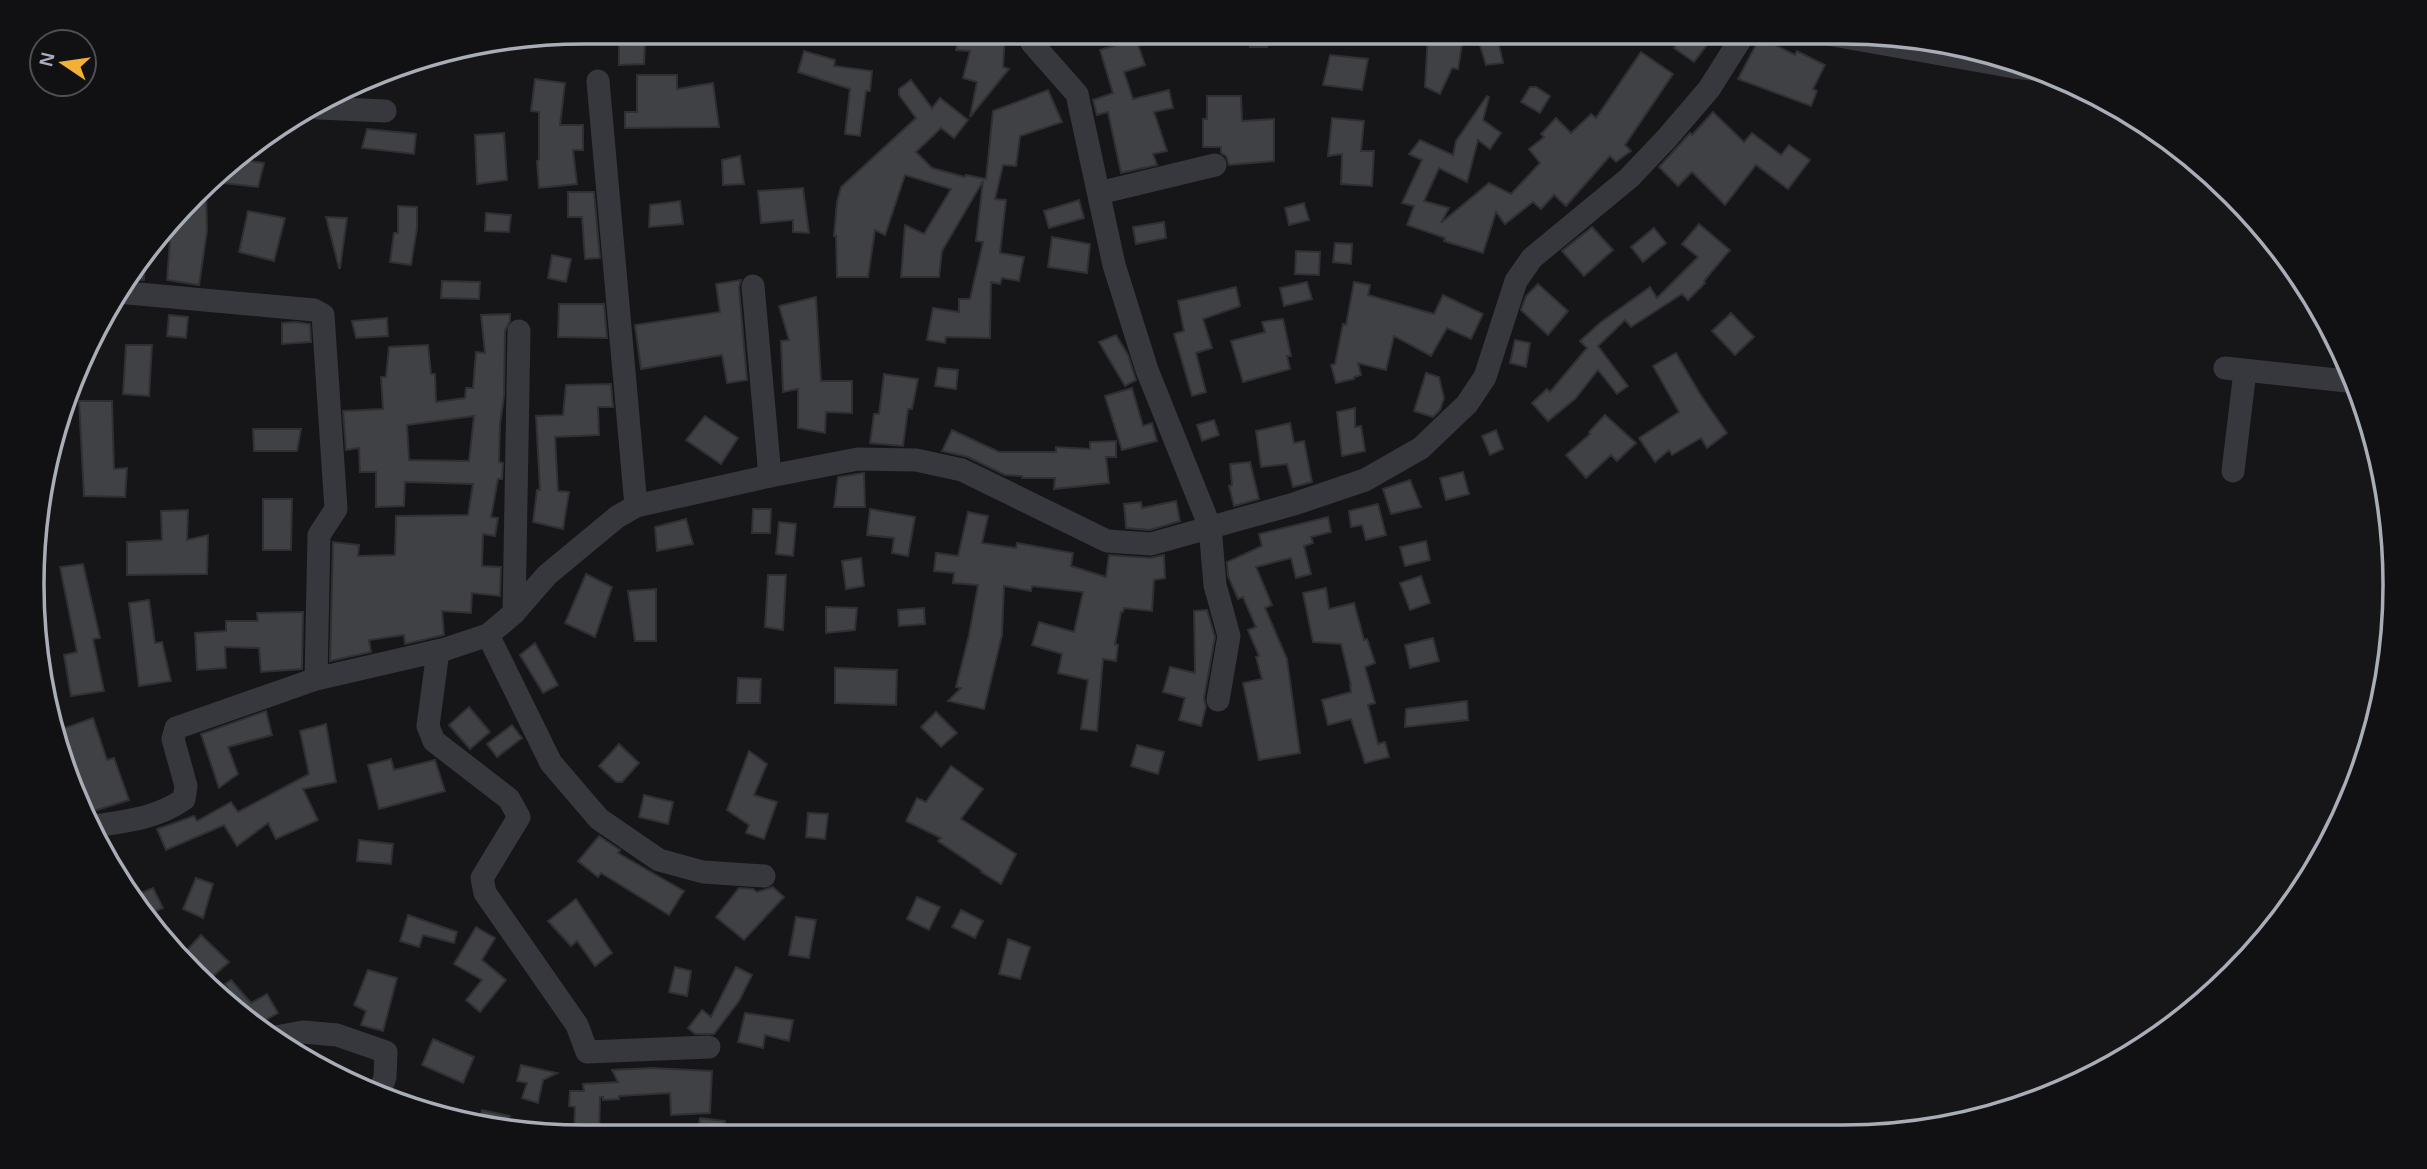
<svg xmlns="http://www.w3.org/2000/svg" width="2427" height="1169" font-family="Helvetica,sans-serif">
  <rect width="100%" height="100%" fill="#161618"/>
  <!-- building -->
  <g fill="#404145" stroke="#303034" stroke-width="2" fill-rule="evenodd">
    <polygon points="960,32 1005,32 1003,67 1009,69 970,117 977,82 963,78 970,51 956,50"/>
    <rect x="1250" y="32" width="17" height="15"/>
    <polygon points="1428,32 1464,32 1458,69 1452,68 1440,94 1425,87"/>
    <polygon points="1476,32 1496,32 1503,63 1486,65"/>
    <polygon points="1685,32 1717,32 1694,62 1674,48"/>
    <polygon points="1760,37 1795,55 1797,51 1825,65 1813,89 1817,91 1811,106 1738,79"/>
    <polygon points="1136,39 1145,65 1124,72 1133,99 1169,90 1173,108 1154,112 1167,151 1153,154 1157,165 1121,173 1108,112 1097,115 1093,100 1113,93 1100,50"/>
    <polygon points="645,44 644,64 619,65 619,45"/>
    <polygon points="804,51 835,60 834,66 872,71 870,91 866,91 860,136 845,134 850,89 798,72"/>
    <polygon points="1641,52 1673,74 1625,145 1631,151 1616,162 1610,156 1566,206 1554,195 1541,209 1533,202 1505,224 1496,212 1483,253 1444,241 1445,238 1407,225 1414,206 1402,203 1422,160 1409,154 1420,140 1453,155 1456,141 1487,96 1489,97 1483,120 1501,133 1490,149 1478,140 1467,182 1439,168 1424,201 1449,208 1441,223 1489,183 1511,194 1540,163 1529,149 1544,137 1541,134 1556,118 1571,133 1591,114 1596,118"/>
    <polygon points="1330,55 1368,59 1362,90 1323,85"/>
    <polygon points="637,75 677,75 677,89 713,83 719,127 625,128 625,112 637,112"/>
    <polygon points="535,79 565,83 560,125 583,125 583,150 573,150 577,184 539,188 537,161 539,160 539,112 531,111"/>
    <polygon points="911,80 932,108 940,98 968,120 954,138 941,128 916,152 932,168 965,177 966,175 986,179 993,111 1048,90 1062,122 1020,136 1016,166 1003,165 995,199 1006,200 1000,253 1024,257 1019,281 1002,278 1000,284 991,282 990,338 946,337 945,343 927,340 933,308 959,312 959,299 970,299 983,242 976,241 983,181 942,251 939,277 901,277 905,225 924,234 951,189 905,175 885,235 875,230 868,277 837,277 836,236 834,236 837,202 841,187 916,118 899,95 899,89"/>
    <polygon points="1530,87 1536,87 1550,96 1540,113 1521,102"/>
    <polygon points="1207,96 1241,96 1242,121 1274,119 1274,161 1229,165 1226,156 1221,153 1221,147 1203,147 1203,119 1207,119"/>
    <polygon points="1713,112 1744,142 1752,133 1781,155 1789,145 1810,160 1788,189 1756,165 1725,205 1692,172 1678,186 1659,167 1690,133 1692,135"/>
    <polygon points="1332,118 1364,121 1361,151 1374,151 1372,186 1341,184 1342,154 1328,156"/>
    <polygon points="367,129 416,134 414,154 362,148"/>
    <polygon points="504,133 507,180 477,184 475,135"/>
    <polygon points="740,156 744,184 723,185 722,160"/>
    <polygon points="235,159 264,163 258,187 214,182"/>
    <polygon points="803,188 809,233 793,232 793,220 761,223 758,191"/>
    <polygon points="206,191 207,231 199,285 167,280 171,227"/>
    <polygon points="568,192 594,192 600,258 585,259 582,217 568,217"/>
    <polygon points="1079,200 1084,218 1049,228 1044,211"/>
    <polygon points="680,201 683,224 649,227 650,205"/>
    <polygon points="1304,203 1309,220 1289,225 1285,208"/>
    <polygon points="398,206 417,207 417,228 411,265 390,262 394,233 398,233"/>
    <polygon points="248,211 285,218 274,261 239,252"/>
    <polygon points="486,213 511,215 509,232 485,231"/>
    <polygon points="326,217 347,218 340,268 339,268"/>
    <polygon points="1164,222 1166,238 1136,244 1133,227"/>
    <polygon points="1699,224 1730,250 1704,281 1705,283 1688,300 1682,294 1631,327 1625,320 1598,346 1628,386 1617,394 1598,370 1575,399 1548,421 1532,403 1547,389 1550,392 1587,348 1580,341 1601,322 1650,287 1657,298 1698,257 1682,244"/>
    <polygon points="1592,227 1613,250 1584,276 1562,251"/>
    <polygon points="1654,228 1666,243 1643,262 1631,247"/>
    <polygon points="1052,237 1090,244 1087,273 1048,267"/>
    <polygon points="1335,243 1352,244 1351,264 1333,262"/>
    <polygon points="1296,251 1320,252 1319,275 1295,274"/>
    <polygon points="552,255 571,259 566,282 548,278"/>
    <polygon points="145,256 144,280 124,279 124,278"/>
    <polygon points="741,280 739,287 747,380 727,383 722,355 641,369 635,325 720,312 716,284"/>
    <polygon points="442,281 480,282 479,299 441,298"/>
    <polygon points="1307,282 1312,299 1284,306 1280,288"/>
    <polygon points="1354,282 1370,285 1368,295 1434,314 1443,295 1483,314 1471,339 1447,328 1431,356 1394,336 1386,370 1358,363 1361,375 1354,377 1354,379 1336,383 1331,365 1335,364 1343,324 1346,325"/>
    <polygon points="1538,284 1568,311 1548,335 1521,310 1526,296"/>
    <polygon points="1236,287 1240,306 1203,319 1212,348 1196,353 1206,392 1192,396 1174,334 1184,331 1178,301"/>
    <polygon points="816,297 821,381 852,381 852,413 826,412 825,433 798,428 798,389 783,392 781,341 789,340 779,306"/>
    <polygon points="559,304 604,304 607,338 558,337"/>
    <polygon points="1731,313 1754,337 1735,355 1712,331"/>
    <path d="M510,314V321L505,331L504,396L500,424L499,462L503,463L502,479H498L491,517L498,518L495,536L483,534L482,566L501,567L500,596L472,593L471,613L442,611L444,635L405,644L404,635L369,640L371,652L330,661L333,542L359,545L358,556L395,555L396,516L468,515L473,484L405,482L404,506L376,507V472H360L359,448L346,450L343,411L383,409L381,377H386L389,347L428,345L431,374H435L436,402L465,398L466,388H473L476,352L485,353L481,315ZM474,416L469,461L409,460L407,425Z"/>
    <polygon points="169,315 188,317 186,338 167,336"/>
    <polygon points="387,318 388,336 356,338 352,321"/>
    <polygon points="1283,319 1291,356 1287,356 1290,369 1243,382 1231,341 1265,332 1262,322"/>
    <polygon points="296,322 310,324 311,342 282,344 282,323"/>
    <polygon points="1116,335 1128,355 1136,380 1125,386 1099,342"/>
    <polygon points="1515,340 1530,343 1526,367 1510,363"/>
    <polygon points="126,345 152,345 149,396 123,394"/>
    <polygon points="1676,353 1700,394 1727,433 1707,448 1701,438 1672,455 1669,450 1655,462 1639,438 1679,412 1653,366"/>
    <polygon points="938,368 958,370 956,389 935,386"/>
    <polygon points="1426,373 1439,377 1444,398 1440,410 1433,417 1414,411"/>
    <polygon points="884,374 918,379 912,409 908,409 903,446 870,443 874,414 879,414"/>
    <polygon points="611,384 613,407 598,407 599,435 555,437 558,491 569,492 563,529 533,522 537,490 540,490 536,416 563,415 566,385"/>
    <polygon points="1132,388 1143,426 1152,423 1157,441 1122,450 1105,396"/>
    <polygon points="79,401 112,401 114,469 127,468 125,497 84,496"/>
    <polygon points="1355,408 1355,427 1361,426 1365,451 1342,456 1337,412"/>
    <polygon points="1605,415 1636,443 1617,461 1611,455 1586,478 1566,455 1590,434 1589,432"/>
    <polygon points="705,416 738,438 721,464 686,440"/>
    <polygon points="1214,420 1219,435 1202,441 1197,425"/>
    <polygon points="1290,423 1294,443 1304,441 1312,482 1293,487 1287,464 1261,467 1256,431"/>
    <polygon points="253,429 301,429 297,451 254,451"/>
    <polygon points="952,430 999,452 1056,452 1056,447 1090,449 1090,442 1116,441 1116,457 1106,457 1109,483 1054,489 1055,478 1022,478 1022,476 1005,475 968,457 942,451"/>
    <polygon points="1496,430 1503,449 1490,455 1482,436"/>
    <polygon points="1250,462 1259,499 1234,506 1229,486 1232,485 1230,464"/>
    <polygon points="1463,472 1469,494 1446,500 1440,478"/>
    <polygon points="864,473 865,507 834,507 838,477"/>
    <polygon points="1410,480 1421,507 1391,514 1383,489"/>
    <polygon points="263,499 292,499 291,550 263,550"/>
    <polygon points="1176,501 1180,521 1150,530 1126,528 1124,504 1141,502 1142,508"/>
    <polygon points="1378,504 1386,535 1366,540 1362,525 1351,527 1349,511"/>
    <polygon points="753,509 771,509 770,533 752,533"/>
    <polygon points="870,509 915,517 908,556 892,553 894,538 867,535"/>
    <polygon points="188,510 187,540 208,535 207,574 127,575 127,542 162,540 161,511"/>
    <polygon points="968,512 988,516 982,543 1016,548 1017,543 1073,553 1071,566 1106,577 1109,555 1150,558 1164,555 1165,578 1154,580 1152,611 1124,608 1123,612 1121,612 1115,644 1118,645 1116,661 1103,659 1097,731 1081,729 1088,680 1058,673 1062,654 1032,645 1039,622 1074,632 1083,592 1032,586 1031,591 1004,586 1002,635 984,709 948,701 961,688 956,687 969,635 978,585 953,583 954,573 934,571 936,553 958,556"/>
    <polygon points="1328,517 1331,532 1311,537 1313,543 1304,546 1311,574 1296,578 1291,558 1256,567 1272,605 1265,608 1287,659 1300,753 1259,760 1243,683 1262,679 1256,657 1259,656 1248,630 1256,627 1243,597 1238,599 1228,576 1227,562 1262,546 1259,534"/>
    <polygon points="686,519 693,544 657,551 655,527"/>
    <polygon points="779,522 796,524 793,556 776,554"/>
    <polygon points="1426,541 1430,560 1405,566 1400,547"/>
    <polygon points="861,558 864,586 846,589 842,561"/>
    <polygon points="83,564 100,638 93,639 104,691 71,696 64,655 77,652 60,567"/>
    <polygon points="586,574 612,587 595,637 565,623"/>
    <polygon points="768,575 786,575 783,630 765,627"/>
    <polygon points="1421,576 1430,603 1410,610 1400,583"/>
    <polygon points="1326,588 1329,609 1354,603 1364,640 1367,639 1375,663 1365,667 1375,703 1368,705 1378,744 1385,742 1389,757 1365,763 1351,719 1328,725 1322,700 1351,692 1350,685 1351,685 1341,644 1313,642 1303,593"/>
    <polygon points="656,589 656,641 635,641 628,591"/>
    <polygon points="149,600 155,643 162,642 171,681 139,686 129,603"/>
    <polygon points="826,607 857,608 855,630 826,633"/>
    <polygon points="924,608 925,624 899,626 898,610"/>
    <polygon points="1207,610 1215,637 1204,698 1206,707 1201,726 1179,720 1185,698 1163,692 1170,667 1195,673 1194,611"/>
    <polygon points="303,612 302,669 261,672 259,648 225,647 226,668 197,670 195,633 226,631 226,621 258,621 257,613"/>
    <polygon points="1433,638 1439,661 1410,668 1405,645"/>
    <polygon points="535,643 558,685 543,693 520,655"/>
    <polygon points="835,668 897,670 896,705 835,703"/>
    <polygon points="738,678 761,679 760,703 737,703"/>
    <polygon points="1467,701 1468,720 1405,727 1406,709"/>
    <polygon points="469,707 490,732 470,749 449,725"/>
    <polygon points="266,711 272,735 228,747 238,774 219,788 201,734"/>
    <polygon points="936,712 957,733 941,747 921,727"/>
    <polygon points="93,718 107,760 114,758 129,800 84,814 71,771 76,770 62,729"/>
    <polygon points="326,724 336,782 303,789 318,820 276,839 268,823 237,846 224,825 166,850 157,829 194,816 197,821 231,802 238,812 309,774 300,731"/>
    <polygon points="512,725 522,738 497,757 487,744"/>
    <polygon points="619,744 639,763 622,782 616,782 599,766"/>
    <polygon points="1137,745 1164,752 1158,774 1131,766"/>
    <polygon points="749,751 767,764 754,795 777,802 764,839 746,833 749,825 727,810"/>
    <polygon points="391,759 394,770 435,760 445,791 379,809 368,765"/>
    <polygon points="951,766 983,789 961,819 1016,854 1001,884 981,872 982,871 938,841 941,838 906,821 917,798 926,802"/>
    <polygon points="644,795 673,802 668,824 639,817"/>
    <polygon points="808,813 828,814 825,839 806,837"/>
    <polygon points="599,836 620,850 618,853 684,891 669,915 601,873 598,877 578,861"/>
    <polygon points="359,840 393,844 391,864 357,861"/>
    <polygon points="196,878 213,884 203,918 183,909"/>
    <polygon points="773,887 784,897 744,940 716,917 739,888 753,889 757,892"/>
    <polygon points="153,888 163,908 149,914 136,895"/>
    <polygon points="917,897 940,907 929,930 907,919"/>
    <polygon points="576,899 612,953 595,966 577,941 571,946 548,921"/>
    <polygon points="961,910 983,921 975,938 952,927"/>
    <polygon points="408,915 457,932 454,943 423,935 419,947 400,941"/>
    <polygon points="796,917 816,920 809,958 789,955"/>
    <polygon points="476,927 495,938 482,960 506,980 480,1012 466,1000 482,980 454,964"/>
    <polygon points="201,935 229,962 210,979 185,952"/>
    <polygon points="1008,939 1030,947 1020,979 999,974"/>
    <polygon points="675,967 691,971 687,996 669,992"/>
    <polygon points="736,967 752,975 739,1001 714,1034 695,1034 688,1028 702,1010 711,1017"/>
    <polygon points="368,970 397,978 383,1031 361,1025 366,1011 354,1005"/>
    <polygon points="231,980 251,1003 267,994 278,1013 255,1026 245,1018 225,984"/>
    <polygon points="745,1013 793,1020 789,1041 765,1035 763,1048 738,1042"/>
    <polygon points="433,1039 474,1057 463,1083 422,1065"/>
    <polygon points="521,1065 557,1073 543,1080 538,1103 522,1098 527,1083 517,1081"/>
    <polygon points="652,1068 712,1071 710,1113 671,1115 670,1093 619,1096 619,1099 603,1100 603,1097 600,1097 599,1134 574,1134 575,1107 569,1106 570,1091 584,1091 583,1084 618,1082 612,1070"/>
    <polygon points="482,1110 510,1116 507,1130 478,1126"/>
    <polygon points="700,1118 725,1121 723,1137 697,1137"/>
  </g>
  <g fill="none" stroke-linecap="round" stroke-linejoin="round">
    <!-- minor -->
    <g stroke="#37383d" stroke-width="23">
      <polyline points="1029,32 1032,43 1077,94 1114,265 1147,370 1210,527 1215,585 1229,636 1218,700"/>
      <polyline points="1816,32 2014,67 2043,70"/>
      <polyline points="598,81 636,506"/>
      <polyline points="319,108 385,111"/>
      <polyline points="1099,193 1215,165"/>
      <polyline points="753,286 770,476"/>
      <polyline points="117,292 314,310 323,315 336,509 319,535 316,679"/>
      <polyline points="2225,368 2356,382"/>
      <polyline points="2233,471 2245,371"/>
      <polyline points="514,613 519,331"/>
      <polyline points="488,635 551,763 599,819 659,860 703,872 764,876"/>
      <polyline points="438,651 428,726 434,741 509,799 519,817 482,878 485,893 577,1025 587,1052 709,1047"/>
      <path d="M88,827C120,822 157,819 184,799L186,786L173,739L176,728L316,679L446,649L488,635L514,613L547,575L617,517L636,506L770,476L858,459L916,460L962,470L1107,541L1151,544L1294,504L1365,480L1421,448L1467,404L1485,377L1516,281L1532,258L1629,178L1667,138L1709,89L1745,32"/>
      <polyline points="270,1038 303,1032 337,1035 386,1052 385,1077 378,1097"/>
    </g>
  </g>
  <!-- crop -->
  <path d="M0 0H2427V1169H0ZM584 44H1843A540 540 0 0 1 2383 584V585A540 540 0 0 1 1843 1125H584A540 540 0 0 1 44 585V584A540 540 0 0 1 584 44Z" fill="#111113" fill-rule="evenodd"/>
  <path fill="none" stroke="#a8adb8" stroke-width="3.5" d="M584 44H1843A540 540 0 0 1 2383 584V585A540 540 0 0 1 1843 1125H584A540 540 0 0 1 44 585V584A540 540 0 0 1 584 44Z"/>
  <!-- north arrow -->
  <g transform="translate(63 63) rotate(283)"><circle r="33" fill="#111113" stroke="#4d4f55" stroke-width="2"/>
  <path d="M0-5L12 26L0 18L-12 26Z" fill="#f2b134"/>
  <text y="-10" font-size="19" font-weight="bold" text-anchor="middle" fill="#a8adb8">N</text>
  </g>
</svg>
